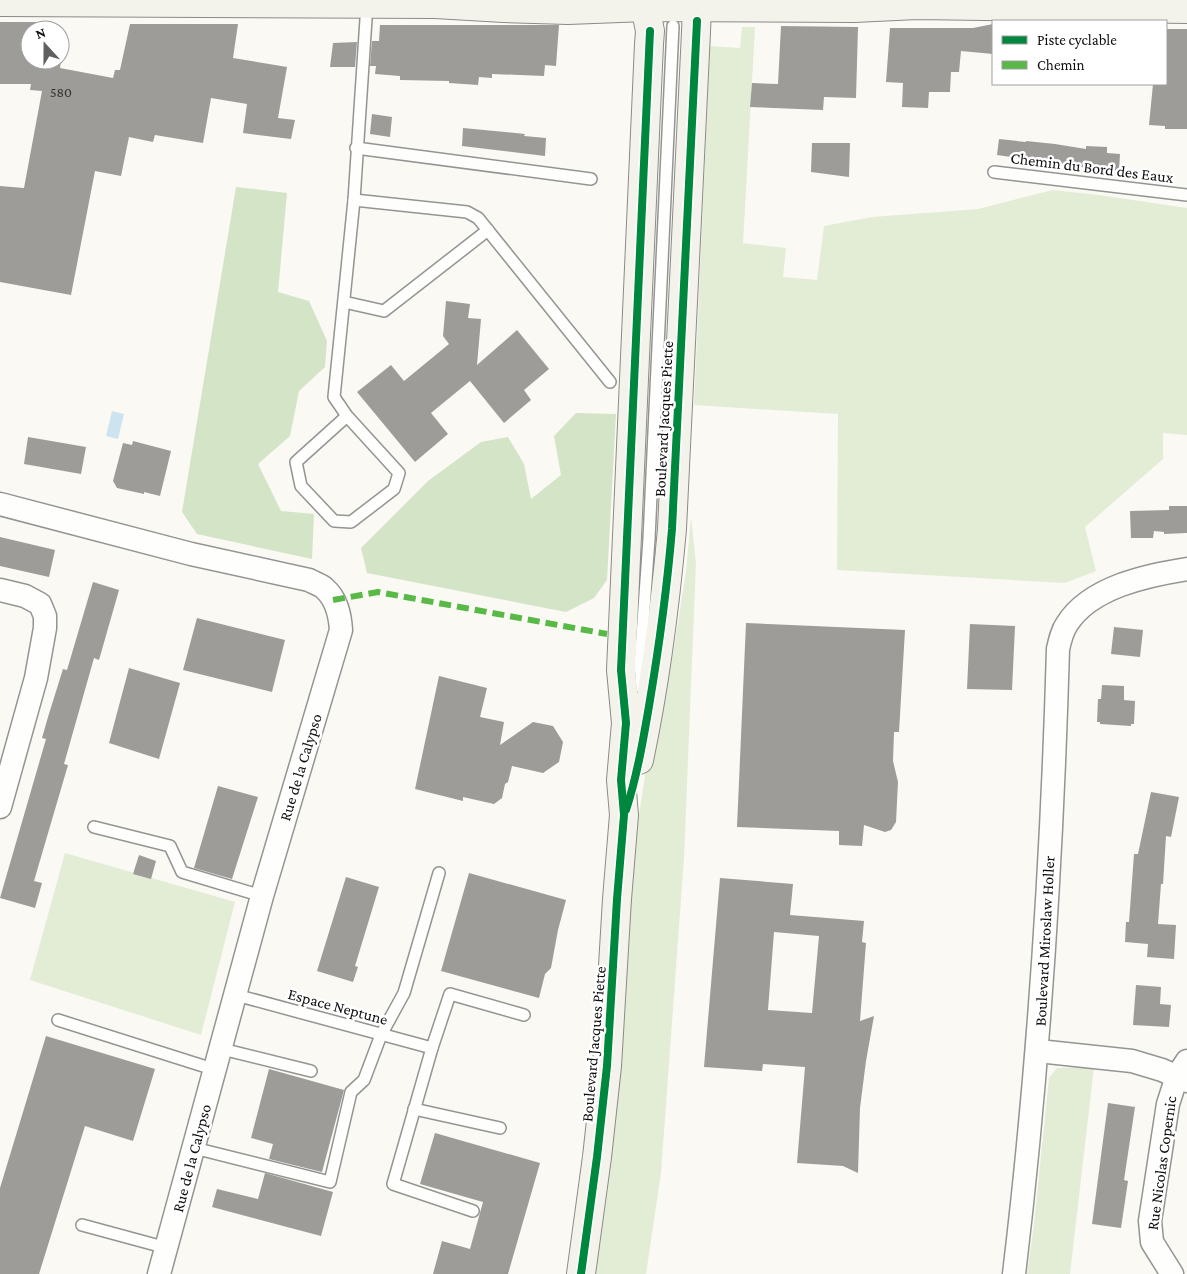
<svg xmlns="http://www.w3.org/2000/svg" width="1187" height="1274" font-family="'Crimson Pro',serif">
  <rect width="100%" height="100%" fill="#faf9f4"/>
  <!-- green -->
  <g fill="#e3edd6">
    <polygon points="742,27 755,27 743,243 786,248 783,277 817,280 824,226 872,217 978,209 1053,190 1099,195 1187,208 1187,435 1163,433 1163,459 1085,527 1096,571 1065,583 837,570 838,414 694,405 710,46 740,48"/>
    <polygon points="691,517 696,563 684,858 661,1173 646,1274 595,1274 615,1130 627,975 631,884 638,822 647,762 673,654 686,571"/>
    <polygon points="65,853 235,902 201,1035 30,980"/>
    <polygon points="1094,1067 1070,1274 1027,1274 1034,1224 1049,1078 1057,1068"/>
  </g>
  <!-- forest -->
  <g fill="#d4e4c6">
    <polygon points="236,187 287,193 278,292 309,301 327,341 325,367 299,391 290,436 258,464 281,511 314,514 312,559 197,534 182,512"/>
    <polygon points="576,413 616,414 607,580 594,598 566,612 367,573 361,548 428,481 481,442 508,437 524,464 531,499 561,475 554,436"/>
  </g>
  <!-- water -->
  <polygon fill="#cee3f0" points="112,411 124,414 118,439 106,436"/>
  <!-- building -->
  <g fill="#9e9c99" fill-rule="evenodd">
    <polygon points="0,22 52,22 51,30 30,30 30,60 61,61 60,68 113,78 115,70 120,70 130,24 238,24 233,58 287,67 278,118 295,120 291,139 243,133 247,104 211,98 203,143 155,135 153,142 129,137 121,176 95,171 71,295 0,282 0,186 24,188 42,91 30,90 31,84 0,84"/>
    <polygon points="993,24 993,54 961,51 959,72 951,72 950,92 929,92 928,108 902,107 903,83 886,82 890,28 973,28"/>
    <polygon points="380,25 559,25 556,66 545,65 544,76 492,74 492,78 479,77 478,85 449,83 449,81 400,80 400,76 375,74 376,66 370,66 372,41 379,41"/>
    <polygon points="781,26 858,27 856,98 824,97 823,110 750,107 752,83 778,84"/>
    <polygon points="1166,29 1187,29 1187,129 1165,129 1165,126 1149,125 1153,84 1166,84"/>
    <polygon points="357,42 355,67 330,67 333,43"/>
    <polygon points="372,114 392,117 390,137 370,134"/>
    <polygon points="463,128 525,134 524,136 546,138 545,156 462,146"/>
    <polygon points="999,139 1026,142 1026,141 1055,144 1086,149 1086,146 1107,147 1107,153 1120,154 1119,171 1089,168 997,155"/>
    <polygon points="812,143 850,143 849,177 811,172"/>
    <polygon points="446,301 470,304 468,318 481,319 477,365 517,330 549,369 524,390 531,400 504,423 470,381 431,413 448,434 415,462 357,392 391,365 404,381 449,344 443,336"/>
    <polygon points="28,437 86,447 81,474 24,464"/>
    <polygon points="133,441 171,451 160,496 144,492 144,494 117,488 113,481 123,443 132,445"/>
    <polygon points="1169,506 1187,506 1187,533 1164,534 1164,532 1154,531 1153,538 1131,538 1130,511 1169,510"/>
    <polygon points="0,537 55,550 49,577 0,566"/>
    <polygon points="93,582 119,590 99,660 94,658 64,764 68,765 34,881 42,883 35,908 0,898 46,739 42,738 48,717 63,669 67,670"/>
    <polygon points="197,618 285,640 272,692 183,670"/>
    <polygon points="746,623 905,630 899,732 894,732 893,761 898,782 896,822 891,830 885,832 864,825 862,846 839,845 839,831 737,827"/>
    <polygon points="970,624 1015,626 1012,690 967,689"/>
    <polygon points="1114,627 1143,630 1140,657 1111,654"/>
    <polygon points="129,668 180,683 159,759 109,743"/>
    <polygon points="439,676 487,688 480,717 504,722 500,745 533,722 553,726 563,742 559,762 543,773 512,766 508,782 505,784 502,798 494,804 463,797 463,801 415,789"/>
    <polygon points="1102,685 1124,686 1124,700 1135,701 1134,724 1131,724 1131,726 1100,724 1100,722 1097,722 1098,699 1101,699"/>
    <polygon points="218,786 258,797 232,879 194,868"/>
    <polygon points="1151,792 1179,797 1171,837 1166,836 1163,884 1161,884 1158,924 1176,925 1174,959 1147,957 1148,944 1125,942 1126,922 1129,922 1134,854 1138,854"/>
    <polygon points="139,855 156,861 151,879 133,874"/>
    <polygon points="469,873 566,900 558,930 551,968 545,974 539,998 441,971"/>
    <polygon points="346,877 379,887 355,966 358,967 353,982 317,971"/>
    <path d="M720,878L793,884L790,915L864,921L862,942L866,943L860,1021L874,1016L866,1061L860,1108L858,1173L843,1166L797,1163L805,1067L763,1064L762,1071L704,1067ZM774,932L819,936L812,1013L768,1010Z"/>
    <polygon points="1136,985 1161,987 1160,1004 1171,1005 1169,1027 1133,1025"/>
    <polygon points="46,1036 155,1069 133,1141 85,1126 39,1274 0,1274 0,1188"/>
    <polygon points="269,1069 344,1090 322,1172 269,1159 273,1144 251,1138"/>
    <polygon points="1108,1103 1135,1107 1124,1180 1128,1181 1121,1228 1092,1224"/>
    <polygon points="435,1133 540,1163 508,1274 433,1274 442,1241 470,1249 483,1202 420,1184"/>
    <polygon points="265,1173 333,1192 321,1236 212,1207 217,1189 258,1199"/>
  </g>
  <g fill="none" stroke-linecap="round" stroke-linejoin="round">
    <defs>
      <g id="lane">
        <polyline points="356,148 591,179"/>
        <polyline points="994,172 1187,195"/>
        <polyline points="354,200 467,212 478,218 610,382"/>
        <polyline points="344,302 384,311 488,230"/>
        <polyline points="347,416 296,462 301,486 334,521 351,522 394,489 399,473 347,416 334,397 354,200 367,4"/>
        <polyline points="642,688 640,664 649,539 673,26"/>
        <polyline points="94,827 170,846 182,872 262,896"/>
        <polyline points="236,995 432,1048"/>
        <polyline points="58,1020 216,1070"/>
        <polyline points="222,1049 311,1071"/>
        <polyline points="414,1109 500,1128"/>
        <polyline points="194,1148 330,1182 351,1092 364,1080 381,1035 404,993 439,873"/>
        <polyline points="473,1211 393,1184 432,1048 450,994 524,1015"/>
        <polyline points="82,1225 167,1248"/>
      </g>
      <g id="street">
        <path d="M0,504L191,554L309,580C314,583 321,585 324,588C337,599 340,615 341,630L262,896L159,1274"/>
        <polyline points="0,590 25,596 40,604 45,616 45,628 36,678 0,807"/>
        <polyline points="1038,1051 1132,1061 1162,1070 1187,1081"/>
        <path d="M1014,1274C1039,1067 1052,858 1058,649C1060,640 1062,631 1067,624C1090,587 1148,575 1187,569"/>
        <polyline points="1172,1274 1152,1242 1150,1221 1168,1104 1177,1076 1187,1061"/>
      </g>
      <g id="secondary">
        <polyline points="0,2 435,4 504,8 568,10 646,7 854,8 917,5 1187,9"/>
        <path d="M639,760C655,684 665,607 672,529L696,32L697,7L693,0"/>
        <polyline points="581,1274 597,1157 607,1066 617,899 624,815 621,780 626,723 621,670 649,44 650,31 644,0"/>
      </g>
    </defs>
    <!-- lane casing -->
    <use href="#lane" stroke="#949492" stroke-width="14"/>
    <!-- street casing -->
    <use href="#street" stroke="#949492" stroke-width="25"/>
    <!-- secondary casing -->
    <use href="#secondary" stroke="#8b8a88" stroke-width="30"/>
    <!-- lane -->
    <use href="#lane" stroke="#fefefd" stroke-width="11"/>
    <!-- street -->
    <use href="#street" stroke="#fefefd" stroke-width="22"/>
    <!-- secondary -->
    <use href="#secondary" stroke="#f4f3eb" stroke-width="28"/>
    <!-- quiet -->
    <polyline stroke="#58b947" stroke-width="6" stroke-dasharray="12 6" stroke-linecap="butt" points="333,600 378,592 607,634"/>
    <defs>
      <g id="cycleway">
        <path d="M626,810C637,776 643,741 649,706C659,647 667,589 672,529L697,21"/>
        <polyline points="581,1274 597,1157 607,1066 617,899 624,815 621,780 626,723 621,670 650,31"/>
      </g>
    </defs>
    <!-- cycleway casing -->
    <use href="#cycleway" stroke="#fff" stroke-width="11"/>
    <!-- cycleway -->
    <use href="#cycleway" stroke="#00873e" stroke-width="8"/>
  </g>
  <g text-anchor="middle" stroke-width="5" stroke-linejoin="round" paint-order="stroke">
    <!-- number labels -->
    <g font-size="14" fill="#323231">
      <text x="61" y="97">580</text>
    </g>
    <!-- street labels -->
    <g font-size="16" fill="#0e0e0e" stroke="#fff">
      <text transform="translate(1092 167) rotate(7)" y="6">Chemin du Bord des Eaux</text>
      <text transform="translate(663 419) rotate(-87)" y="6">Boulevard Jacques Piette</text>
      <text transform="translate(300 767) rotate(-73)" y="6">Rue de la Calypso</text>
      <text transform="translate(1044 941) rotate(-87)" y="6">Boulevard Miroslaw Holler</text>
      <text transform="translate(338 1006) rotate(15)" y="6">Espace Neptune</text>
      <text transform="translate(593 1044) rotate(-85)" y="6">Boulevard Jacques Piette</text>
      <text transform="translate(191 1158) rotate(-75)" y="6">Rue de la Calypso</text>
      <text transform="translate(1161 1163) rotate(-82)" y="6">Rue Nicolas Copernic</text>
    </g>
  </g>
  <!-- legend -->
  <rect x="992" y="20" width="175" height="65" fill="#ffffff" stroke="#9f9f9f"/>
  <rect x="1002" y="36" width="25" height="8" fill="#00873e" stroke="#9f9f9f"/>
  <text x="1037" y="45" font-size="15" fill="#0e0e0e">Piste cyclable</text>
  <rect x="1002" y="61" width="25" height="8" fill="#58b947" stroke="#9f9f9f"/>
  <text x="1037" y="70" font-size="15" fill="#0e0e0e">Chemin</text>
  <!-- north arrow -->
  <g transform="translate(45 45) rotate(339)"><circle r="24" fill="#ffffff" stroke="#9f9f9f"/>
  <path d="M0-4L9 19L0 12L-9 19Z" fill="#61605e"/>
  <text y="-8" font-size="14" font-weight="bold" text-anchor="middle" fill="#0e0e0e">N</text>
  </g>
</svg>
